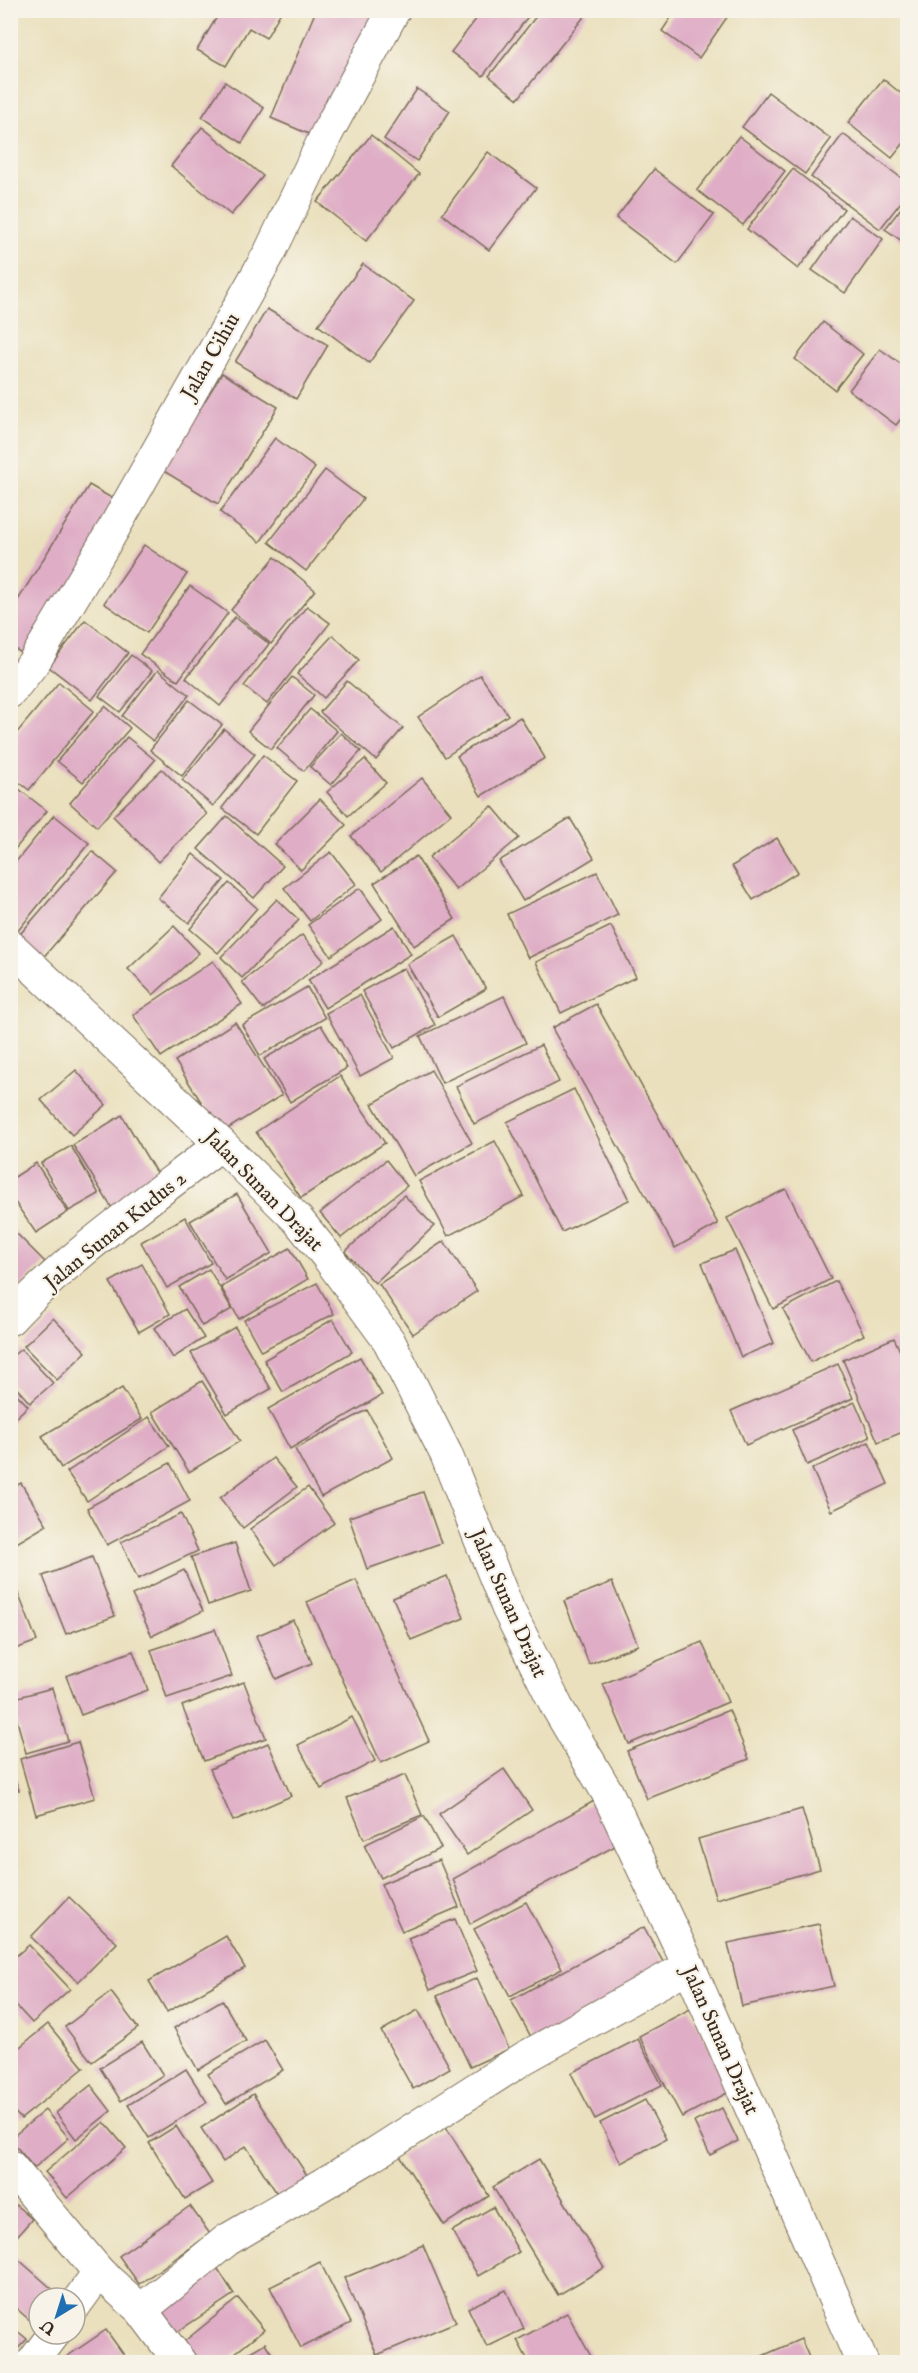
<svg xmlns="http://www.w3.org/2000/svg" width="918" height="2373" font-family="'IM FELL English',serif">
  <rect width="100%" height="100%" fill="#f7f3e8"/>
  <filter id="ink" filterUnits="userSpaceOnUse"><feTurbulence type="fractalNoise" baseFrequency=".0167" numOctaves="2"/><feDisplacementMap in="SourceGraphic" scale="12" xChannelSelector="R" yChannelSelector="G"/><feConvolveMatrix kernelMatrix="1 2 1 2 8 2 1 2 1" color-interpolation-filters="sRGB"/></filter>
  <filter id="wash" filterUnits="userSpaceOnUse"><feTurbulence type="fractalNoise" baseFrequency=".008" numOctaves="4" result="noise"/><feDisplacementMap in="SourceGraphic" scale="24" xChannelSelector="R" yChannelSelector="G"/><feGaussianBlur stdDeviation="1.35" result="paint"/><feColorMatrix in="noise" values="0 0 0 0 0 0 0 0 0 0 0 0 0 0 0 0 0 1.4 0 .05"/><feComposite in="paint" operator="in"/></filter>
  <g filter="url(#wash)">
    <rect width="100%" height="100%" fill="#eae0bd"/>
    <g id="blocks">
      <!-- building -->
      <g fill="#dfaec6">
        <polygon points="221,10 282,10 266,38 249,28 226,66 197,50"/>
        <polygon points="316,10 376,10 323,140 271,118"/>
        <polygon points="483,10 533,10 483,76 451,52"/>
        <polygon points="541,10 584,10 587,13 518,99 489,76"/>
        <polygon points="676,10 732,10 699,58 662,31"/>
        <polygon points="883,79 908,99 908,138 892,158 848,123"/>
        <polygon points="225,82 264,108 242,143 202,117"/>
        <polygon points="417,89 450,111 417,161 384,139"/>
        <polygon points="768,92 831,139 805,174 742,127"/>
        <polygon points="202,127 263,176 231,215 171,166"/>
        <polygon points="843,134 908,183 908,193 880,229 811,177"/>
        <polygon points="371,135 419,174 366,241 317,202"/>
        <polygon points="739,136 785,171 743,225 697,190"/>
        <polygon points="488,152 536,188 489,250 442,214"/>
        <polygon points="654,169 714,215 677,264 616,218"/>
        <polygon points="793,169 844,209 798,269 747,229"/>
        <polygon points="908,199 908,245 885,229"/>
        <polygon points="850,216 883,239 845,293 812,270"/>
        <polygon points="363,264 414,301 369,363 318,325"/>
        <polygon points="267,309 328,345 296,399 235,362"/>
        <polygon points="823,322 863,354 835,390 795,359"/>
        <polygon points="880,349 908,369 908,410 896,425 849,390"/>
        <polygon points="222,373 278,407 218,504 162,470"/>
        <polygon points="275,438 315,468 260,542 220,512"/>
        <polygon points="325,470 363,499 306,571 269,542"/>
        <polygon points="89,485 122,504 28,657 10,646 10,613"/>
        <polygon points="144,545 187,574 147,633 104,603"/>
        <polygon points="275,557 315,590 271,644 231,610"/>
        <polygon points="190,586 228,613 178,681 140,654"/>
        <polygon points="307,606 330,623 267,704 244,686"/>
        <polygon points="235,617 269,644 220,706 186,678"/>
        <polygon points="85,620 128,653 92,700 49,667"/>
        <polygon points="333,635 359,660 324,698 297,674"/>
        <polygon points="131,655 152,671 120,712 99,696"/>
        <polygon points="158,670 189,695 153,741 122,716"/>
        <polygon points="480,675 508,715 445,757 418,717"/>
        <polygon points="292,677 314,695 271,749 248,731"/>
        <polygon points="347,681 403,728 376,760 320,712"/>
        <polygon points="59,682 94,711 29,790 10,775 10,741"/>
        <polygon points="189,700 222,725 182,776 150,750"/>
        <polygon points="105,706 130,728 83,782 57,761"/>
        <polygon points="310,709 337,731 304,771 277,748"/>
        <polygon points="520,717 545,758 481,796 457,756"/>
        <polygon points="224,729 255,754 213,806 182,780"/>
        <polygon points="341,733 361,751 331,785 310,767"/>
        <polygon points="127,737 155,760 97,827 70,803"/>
        <polygon points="263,755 297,781 256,834 222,808"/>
        <polygon points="365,759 386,783 348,816 327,792"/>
        <polygon points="162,769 207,814 158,862 113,816"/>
        <polygon points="422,778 451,814 381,872 351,836"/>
        <polygon points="10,782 47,811 10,855"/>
        <polygon points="320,799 346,825 301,870 275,844"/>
        <polygon points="492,806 519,838 456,890 429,857"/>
        <polygon points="54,815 89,843 12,938 10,937 10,869"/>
        <polygon points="227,816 283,866 254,898 198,849"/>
        <polygon points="570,818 594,858 523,901 499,861"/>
        <polygon points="777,838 798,872 753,900 732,866"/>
        <polygon points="92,851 117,872 40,961 15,940"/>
        <polygon points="331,852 356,884 310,921 284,888"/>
        <polygon points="193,854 224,880 189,923 158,898"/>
        <polygon points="416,856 455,919 414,946 374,883"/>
        <polygon points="597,872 618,915 528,958 507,914"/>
        <polygon points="229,883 257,908 218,953 190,929"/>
        <polygon points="360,888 382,919 331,956 308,925"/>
        <polygon points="277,899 299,920 242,978 221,957"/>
        <polygon points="174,926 199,953 153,995 128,969"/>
        <polygon points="394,926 411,954 325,1008 308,980"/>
        <polygon points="611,926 636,977 561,1013 536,962"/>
        <polygon points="302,935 324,961 263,1009 242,982"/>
        <polygon points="456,936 486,989 438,1017 407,964"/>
        <polygon points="213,961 242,1004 161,1057 133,1015"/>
        <polygon points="404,968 435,1025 394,1048 362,991"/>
        <polygon points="307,987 325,1018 260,1056 242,1025"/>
        <polygon points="360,995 394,1058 360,1076 326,1013"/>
        <polygon points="504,996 526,1043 442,1083 420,1036"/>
        <polygon points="596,1004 718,1224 675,1248 552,1028"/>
        <polygon points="235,1022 282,1095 221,1133 175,1061"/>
        <polygon points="321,1025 347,1068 290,1102 264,1059"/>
        <polygon points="541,1045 559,1082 474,1124 456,1086"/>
        <polygon points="76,1070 106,1105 72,1135 41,1100"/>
        <polygon points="431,1070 472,1143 414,1176 372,1104"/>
        <polygon points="340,1076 385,1143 301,1198 256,1132"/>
        <polygon points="574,1089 629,1200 562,1232 507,1122"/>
        <polygon points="122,1115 161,1181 113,1210 73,1145"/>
        <polygon points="495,1141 524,1196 448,1236 419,1181"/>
        <polygon points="71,1146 99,1194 69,1211 41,1163"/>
        <polygon points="386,1160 407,1186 341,1238 320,1213"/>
        <polygon points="36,1163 68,1212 36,1233 10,1195 10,1180"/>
        <polygon points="786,1189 831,1279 773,1309 727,1218"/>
        <polygon points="237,1194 272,1253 225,1280 190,1221"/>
        <polygon points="404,1195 434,1226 375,1283 345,1252"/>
        <polygon points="185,1217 211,1263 167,1288 141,1242"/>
        <polygon points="13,1230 45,1262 15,1292 10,1288 10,1233"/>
        <polygon points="444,1241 477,1291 413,1334 379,1284"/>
        <polygon points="290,1248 308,1279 239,1319 221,1287"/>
        <polygon points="735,1250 774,1343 741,1357 702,1263"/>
        <polygon points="142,1264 170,1314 139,1332 110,1282"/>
        <polygon points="209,1269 232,1309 202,1326 179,1287"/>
        <polygon points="836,1281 864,1335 811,1362 783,1309"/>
        <polygon points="317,1283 334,1314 261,1351 244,1320"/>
        <polygon points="185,1309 204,1338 173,1358 154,1328"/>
        <polygon points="53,1318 86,1352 57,1380 24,1346"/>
        <polygon points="333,1319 352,1352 283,1392 264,1360"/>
        <polygon points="235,1327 271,1389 227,1414 191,1353"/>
        <polygon points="894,1338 908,1368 908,1430 878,1442 843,1360"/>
        <polygon points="21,1349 53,1383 30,1403 10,1381 10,1358"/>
        <polygon points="360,1357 382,1395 290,1449 268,1409"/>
        <polygon points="838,1364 853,1398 746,1445 731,1411"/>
        <polygon points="202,1381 240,1441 189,1472 152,1412"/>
        <polygon points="10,1387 28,1406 10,1423"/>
        <polygon points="122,1388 142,1419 61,1468 42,1436"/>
        <polygon points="855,1402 870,1437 807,1465 792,1430"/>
        <polygon points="367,1410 393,1458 321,1497 295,1449"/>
        <polygon points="149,1417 169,1446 87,1501 67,1472"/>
        <polygon points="869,1442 888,1484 831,1511 812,1469"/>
        <polygon points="273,1458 297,1487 243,1528 220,1498"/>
        <polygon points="170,1463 190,1501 107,1545 87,1508"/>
        <polygon points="21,1483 47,1525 10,1547 10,1489"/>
        <polygon points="308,1487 334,1523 276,1565 250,1529"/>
        <polygon points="423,1492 441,1543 367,1569 349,1517"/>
        <polygon points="181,1514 198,1551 138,1579 121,1542"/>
        <polygon points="235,1543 251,1591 208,1605 191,1557"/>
        <polygon points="92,1557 115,1616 66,1634 43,1576"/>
        <polygon points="184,1570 203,1611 152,1636 132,1595"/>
        <polygon points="447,1576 464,1618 411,1640 393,1598"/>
        <polygon points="356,1580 429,1741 381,1763 307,1602"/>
        <polygon points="612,1582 638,1645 589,1664 564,1601"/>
        <polygon points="18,1593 37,1641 10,1651 10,1596"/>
        <polygon points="293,1620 312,1663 276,1679 256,1636"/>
        <polygon points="215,1629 232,1676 167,1698 151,1650"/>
        <polygon points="702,1642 728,1702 629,1744 603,1684"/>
        <polygon points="133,1651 148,1690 81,1715 66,1676"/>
        <polygon points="244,1682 266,1738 204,1761 182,1706"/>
        <polygon points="52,1688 68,1741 26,1753 11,1699"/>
        <polygon points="729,1710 749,1759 647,1799 627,1751"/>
        <polygon points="352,1717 375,1761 321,1789 298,1745"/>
        <polygon points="78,1742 95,1798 36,1815 20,1759"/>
        <polygon points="268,1743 291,1796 233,1821 210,1769"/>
        <polygon points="10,1766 19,1790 10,1792"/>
        <polygon points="504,1769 532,1810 467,1855 439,1814"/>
        <polygon points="405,1775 422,1815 364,1839 347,1798"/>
        <polygon points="596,1800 619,1844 470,1924 453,1879"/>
        <polygon points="802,1809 820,1869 716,1899 698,1839"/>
        <polygon points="424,1816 441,1848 381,1878 364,1845"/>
        <polygon points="439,1860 459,1907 402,1931 381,1884"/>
        <polygon points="69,1897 117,1943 78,1982 31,1937"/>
        <polygon points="526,1902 562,1969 510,1996 474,1929"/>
        <polygon points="455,1919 477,1971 430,1990 408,1938"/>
        <polygon points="819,1924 834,1986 742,2006 728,1943"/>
        <polygon points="644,1927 669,1973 536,2046 511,2000"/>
        <polygon points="226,1936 245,1968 167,2012 149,1981"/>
        <polygon points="29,1945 70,1989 32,2023 10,1999 10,1961"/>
        <polygon points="477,1978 509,2049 470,2067 437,1996"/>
        <polygon points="111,1992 138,2028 92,2062 65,2027"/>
        <polygon points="222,2000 246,2041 198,2070 174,2028"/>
        <polygon points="690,2009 733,2090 682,2117 639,2036"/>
        <polygon points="418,2010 450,2068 413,2089 381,2031"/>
        <polygon points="48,2024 84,2068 21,2119 10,2107 10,2055"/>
        <polygon points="638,2039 662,2085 595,2119 571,2073"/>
        <polygon points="265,2040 283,2070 226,2104 208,2074"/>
        <polygon points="142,2042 163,2075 121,2101 100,2068"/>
        <polygon points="186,2069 207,2102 149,2138 128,2105"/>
        <polygon points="91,2085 111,2111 76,2139 56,2113"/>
        <polygon points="253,2094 313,2184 284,2204 246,2146 223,2162 201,2128"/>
        <polygon points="645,2100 666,2139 621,2163 600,2123"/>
        <polygon points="722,2108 738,2141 710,2155 694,2122"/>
        <polygon points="45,2110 69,2138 34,2168 10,2139"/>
        <polygon points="104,2122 126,2148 67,2198 45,2172"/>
        <polygon points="176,2126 212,2183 185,2199 149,2143"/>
        <polygon points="446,2127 489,2196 444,2225 400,2156"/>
        <polygon points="539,2159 604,2268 558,2295 493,2187"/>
        <polygon points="10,2200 32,2219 10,2244"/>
        <polygon points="190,2206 210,2234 139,2284 119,2256"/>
        <polygon points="493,2207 519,2252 478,2276 452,2231"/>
        <polygon points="423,2245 456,2322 377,2355 344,2278"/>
        <polygon points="10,2252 58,2294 55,2298 39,2298 39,2316 33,2323 10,2303"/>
        <polygon points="320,2262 351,2323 301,2348 270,2287"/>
        <polygon points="216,2266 234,2294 174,2334 156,2306"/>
        <polygon points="506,2290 524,2329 487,2347 468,2308"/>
        <polygon points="238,2298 264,2330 224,2362 187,2362 176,2348"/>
        <polygon points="567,2313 594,2362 529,2362 517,2340"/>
        <polygon points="10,2325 27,2339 10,2357"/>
        <polygon points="106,2330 129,2362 59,2362"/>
        <polygon points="801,2339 811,2362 754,2362 753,2360"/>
        <polygon points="265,2343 277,2362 234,2362"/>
      </g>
    </g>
  </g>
  <g filter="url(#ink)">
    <use href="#blocks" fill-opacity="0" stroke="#786a56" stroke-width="1.5"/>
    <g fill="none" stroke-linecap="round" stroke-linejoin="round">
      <defs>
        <g id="street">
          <polyline points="10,692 34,662 114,528 270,252 327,133 394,10"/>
          <polyline points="10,946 221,1144 297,1219 327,1256 389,1341 446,1454 508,1609 557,1707 607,1792 689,1966 862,2362"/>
          <path d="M10,1319C69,1255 152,1198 221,1144"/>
          <polyline points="10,2166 99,2272 75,2305"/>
          <polyline points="99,2272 141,2310 180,2362"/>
          <polyline points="141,2310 227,2240 371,2156 524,2058 689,1966"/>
          <polyline points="33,2362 54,2334"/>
        </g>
      </defs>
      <!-- street casing -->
      <use href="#street" stroke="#786a56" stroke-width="34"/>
      <!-- street -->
      <use href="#street" stroke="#fff" stroke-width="32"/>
    </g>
  </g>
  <g text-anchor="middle" stroke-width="4.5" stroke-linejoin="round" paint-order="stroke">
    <!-- street labels -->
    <g font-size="21" fill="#3b2a1e" stroke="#f7f3e8">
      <text transform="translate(210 356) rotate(-60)" y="7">Jalan Cihiu</text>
      <text transform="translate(264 1190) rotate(46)" y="7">Jalan Sunan Drajat</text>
      <text transform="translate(115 1230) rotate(-39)" y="7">Jalan Sunan Kudus 2</text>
      <text transform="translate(509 1603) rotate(66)" y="7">Jalan Sunan Drajat</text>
      <text transform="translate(721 2040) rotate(66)" y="7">Jalan Sunan Drajat</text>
    </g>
  </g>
  <!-- margin -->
  <rect width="918" height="2373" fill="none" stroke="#f7f3e8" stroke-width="36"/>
  <!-- north arrow -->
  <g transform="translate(57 2316) rotate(218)"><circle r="28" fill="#f7f3e8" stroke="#aca397" stroke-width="1.5"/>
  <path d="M0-4.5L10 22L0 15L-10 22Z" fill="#1f6fb2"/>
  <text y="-9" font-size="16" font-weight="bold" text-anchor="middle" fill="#3b2a1e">U</text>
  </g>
</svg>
